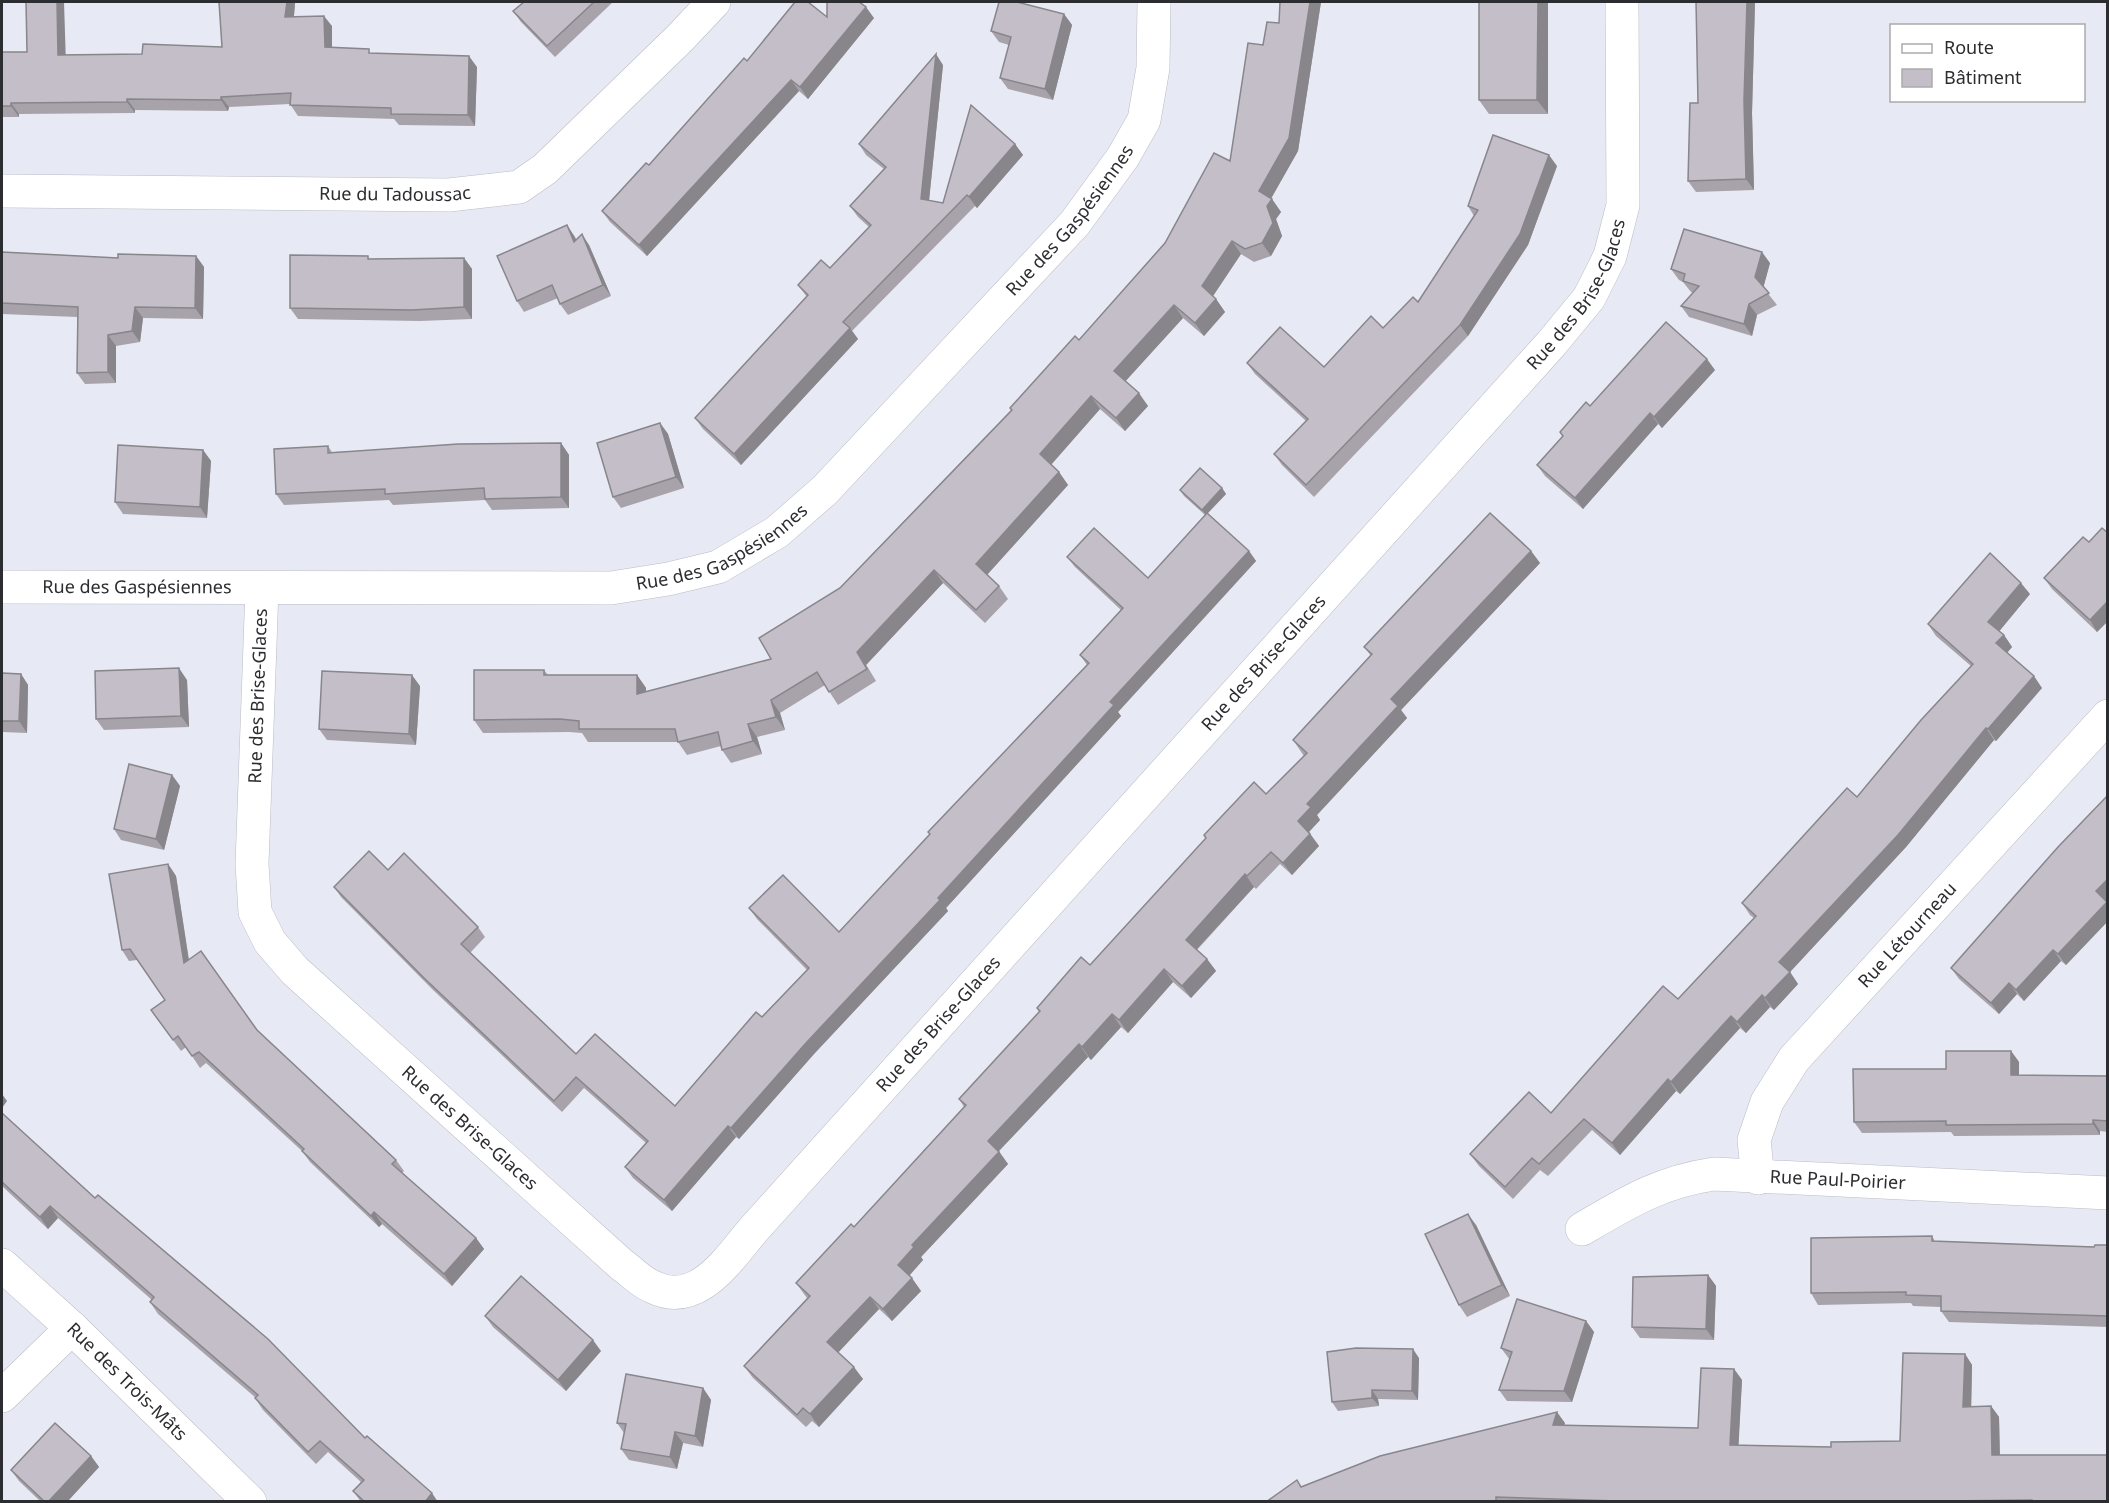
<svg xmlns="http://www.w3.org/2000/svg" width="2109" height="1503" font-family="'Noto Sans',sans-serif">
  <rect width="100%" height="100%" fill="#e7eaf4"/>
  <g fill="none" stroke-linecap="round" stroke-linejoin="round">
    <defs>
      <g id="minor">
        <path id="s1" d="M2,191L449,195L519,187L545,169L680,38L714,2"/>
        <path id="s2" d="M2,587L611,588L668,579L718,567L777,532L825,490L1075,223L1123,157L1144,120L1153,68L1154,2"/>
        <path id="s3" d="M262,589L252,864L255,912L270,942L295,971L622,1265C632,1272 642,1283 653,1287C698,1309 729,1258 754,1229L1551,344L1589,298L1610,256L1623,205L1622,2"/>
        <path id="s4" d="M1758,1178L1754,1140L1767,1102L1794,1059L2108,716"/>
        <path id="s5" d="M1582,1229C1628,1202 1660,1182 1714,1174L2108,1193"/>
        <path id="s6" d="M2,1265L72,1328L250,1502"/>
        <polyline points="2,1396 72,1328"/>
      </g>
    </defs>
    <!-- minor casing -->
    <use href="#minor" stroke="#b9bcc5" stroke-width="34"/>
    <!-- minor -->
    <use href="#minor" stroke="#fff" stroke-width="33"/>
  </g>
  <!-- wall -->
  <g fill="#a8a3ab">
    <polygon points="524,2 613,2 555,57 521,22 513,11"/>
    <polygon points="1280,2 1321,2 1298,151 1271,198 1281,212 1276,219 1282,236 1271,256 1254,262 1241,254 1213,296 1216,299 1225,312 1204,336 1183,318 1125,381 1148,406 1125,431 1100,409 1051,465 1059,472 1068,485 987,575 999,586 1008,599 985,623 943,583 866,665 876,681 838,705 825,685 780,713 785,730 757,737 762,754 731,763 722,750 721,746 687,755 678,742 588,742 582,733 569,732 483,733 474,720 544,670 548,675 637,675 646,688 646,692 771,659 1011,410 1010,408 1079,340 1165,243 1230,161 1263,45 1279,23"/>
    <polygon points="1479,2 1548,114 1489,114 1479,100"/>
    <polygon points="1696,2 1755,2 1752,113 1754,190 1696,192 1688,181 1698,103"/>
    <polygon points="295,3 294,16 332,26 332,48 477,67 475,126 399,125 394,119 298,116 290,104 229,107 228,111 135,110 135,113 19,114 19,117 2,117 2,52 65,55 142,54 222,47"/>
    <polygon points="1064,14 1072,25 1053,100 1008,89 1000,78 1009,45 999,42 991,31"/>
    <polygon points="827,17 874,18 808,99 799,91 647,256 610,222 602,211 649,165 747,61"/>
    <polygon points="943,65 929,201 943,203 1015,144 1023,155 977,208 975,206 852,331 858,339 741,465 703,429 695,418 807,297 798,285 830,268 869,227 858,217 850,206 884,169 866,155 859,144"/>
    <polygon points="1557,166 1528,245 1468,336 1314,497 1282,465 1274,454 1306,421 1255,374 1247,363 1324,367 1383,328 1418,302 1474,216 1468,206"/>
    <polygon points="567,225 576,240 589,245 611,296 568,315 560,304 558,298 524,312 517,301"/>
    <polygon points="2,252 118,258 196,256 204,267 203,319 143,318 140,342 116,346 116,383 85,384 77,373 77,317 2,314"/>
    <polygon points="368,256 369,259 464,258 472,269 472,319 420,321 298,319 290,308"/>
    <polygon points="1770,263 1763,287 1777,305 1757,315 1752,336 1689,317 1681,306 1693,293 1691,292 1683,282 1679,280 1671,269"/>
    <polygon points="1715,370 1662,428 1658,424 1583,509 1545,476 1537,465 1590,406"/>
    <polygon points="660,423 668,434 684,488 621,508 613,497"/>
    <polygon points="561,443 569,455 569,508 492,510 485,500 393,505 389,500 284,505 276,494 328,446 332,452"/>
    <polygon points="203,450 211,461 207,518 123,514 115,502"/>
    <polygon points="1222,488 1226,494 1207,514 1249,551 1256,561 1118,712 1121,716 946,908 948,911 814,1054 739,1139 736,1137 672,1211 633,1178 625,1167 646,1143 584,1088 562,1112 432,989 341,897 334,887 388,870 478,927 485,937 470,953 576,1054 675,1106 807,970 757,919 749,908 839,932 930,835 928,832 1087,665 1080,655 1121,610 1075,567 1067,557 1148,578 1205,515 1184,496 1180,490"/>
    <polygon points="2108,533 2108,621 2097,632 2052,589 2044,578 2089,542"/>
    <polygon points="1531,551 1540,563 1401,710 1407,718 1317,815 1320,820 1309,832 1319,846 1292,875 1280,864 1256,889 1254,887 1197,950 1207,959 1216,971 1191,998 1173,982 1128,1033 1121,1027 1091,1060 1088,1057 999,1151 1008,1164 921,1257 923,1260 909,1276 921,1291 892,1321 879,1309 838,1352 863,1379 819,1427 812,1421 806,1427 753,1378 744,1366 807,1298 796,1283 854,1227 964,1107 959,1099 1039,1012 1037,1008 1090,965 1206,838 1204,835 1266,794 1304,756 1293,740 1371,656 1364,647"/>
    <polygon points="2030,594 1999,631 2004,635 2012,647 2007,653 2042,688 1996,741 1994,740 1906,847 1790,972 1798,984 1774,1010 1770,1007 1746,1033 1740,1028 1680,1094 1676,1091 1620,1155 1592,1130 1548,1176 1540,1170 1513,1199 1479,1166 1470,1154 1551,1113 1678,999 1754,918 1750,915 1742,903 1857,797 1971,666 1936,636 1928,624"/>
    <polygon points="2,673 21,674 28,685 27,733 2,732"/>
    <polygon points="187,680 189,727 104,730 96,719"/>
    <polygon points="420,686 416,745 327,740 319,729"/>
    <polygon points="172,775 180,786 164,850 121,840 114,829"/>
    <polygon points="168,864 176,876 189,960 257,1030 396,1160 404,1171 402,1173 476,1238 484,1249 452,1286 382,1224 379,1227 310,1162 302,1151 206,1063 200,1068 186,1047 181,1051 151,1010 165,1000 137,960 129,961 122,950"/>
    <polygon points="2106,900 2108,902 2108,921 2066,965 2061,961 2024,1001 2017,994 1999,1014 1959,979 1951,968"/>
    <polygon points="2011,1051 2019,1062 2019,1075 2108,1076 2108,1132 2100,1131 2100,1135 1954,1136 1951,1132 1862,1133 1854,1122 1946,1069"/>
    <polygon points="2,1113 95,1198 365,1438 438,1502 361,1502 353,1491 361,1482 328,1452 316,1464 263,1410 255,1398 256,1398 158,1314 150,1302 152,1300 58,1218 48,1229 2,1186"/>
    <polygon points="1476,1225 1510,1296 1467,1317 1459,1305"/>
    <polygon points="1932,1236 1935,1241 2094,1247 2108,1245 2108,1327 1949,1322 1941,1311 1941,1307 1913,1306 1911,1303 1818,1305 1811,1293"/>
    <polygon points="1708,1275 1716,1286 1714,1340 1640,1338 1632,1327"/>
    <polygon points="485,1316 601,1351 566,1391 493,1327"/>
    <polygon points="1586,1321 1594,1332 1572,1402 1507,1401 1499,1390 1510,1360 1501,1348"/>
    <polygon points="1965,1354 1972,1365 1971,1407 1991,1406 1999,1417 2000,1455 2108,1502 1266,1502 1301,1487 1565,1423 1564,1425 1698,1428 1734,1369 1742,1380 1738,1446 1831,1447 1900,1441"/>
    <polygon points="1419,1358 1418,1400 1378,1399 1379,1406 1338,1411 1332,1402"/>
    <polygon points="703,1388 711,1400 703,1447 683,1443 677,1469 629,1460 621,1449 624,1433 617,1423"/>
    <polygon points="91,1456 99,1467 67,1502 41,1502 19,1481 11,1470"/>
  </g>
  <!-- shaded-wall -->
  <g fill="#88858b">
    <polygon points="57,2 64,2 66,66 58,55"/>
    <polygon points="287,2 294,2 295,3 293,27 285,17"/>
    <polygon points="1310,2 1321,2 1298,151 1268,204 1259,191"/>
    <polygon points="1538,2 1548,2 1548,114 1537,100"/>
    <polygon points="1747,2 1755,2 1752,113 1754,190 1746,179 1744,101"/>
    <polygon points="866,7 874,18 808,99 800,87"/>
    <polygon points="1064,14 1072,25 1053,100 1045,89"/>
    <polygon points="324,16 332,26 332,58 325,47"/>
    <polygon points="936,54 943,65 928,210 921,199"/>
    <polygon points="469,56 477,67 475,126 468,115"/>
    <polygon points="791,80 799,91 647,256 639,245"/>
    <polygon points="221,97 229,107 228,111 221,100"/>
    <polygon points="127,99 135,110 135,113 127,102"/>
    <polygon points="11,103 19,114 19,117 11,106"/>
    <polygon points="1015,144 1023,155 977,208 969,197"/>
    <polygon points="1549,155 1557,166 1528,245 1468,336 1460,325"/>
    <polygon points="1272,199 1281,212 1276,219 1282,236 1271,256 1262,243 1267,206"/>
    <polygon points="567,225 575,237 582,253 574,242"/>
    <polygon points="582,234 589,245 611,296 603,285"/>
    <polygon points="1232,241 1241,254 1211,299 1202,286"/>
    <polygon points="1762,252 1770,263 1763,289 1755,277"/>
    <polygon points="196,256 204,267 203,319 195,308"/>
    <polygon points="464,258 472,269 472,319 464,307"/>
    <polygon points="1216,299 1225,312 1204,336 1195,323"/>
    <polygon points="1749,304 1757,315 1752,336 1744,324"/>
    <polygon points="1174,305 1183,318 1123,384 1114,371"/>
    <polygon points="135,307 143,318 140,342 132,331"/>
    <polygon points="850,328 858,339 741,465 734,454"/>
    <polygon points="108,335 116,346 116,383 108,372"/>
    <polygon points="1707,359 1715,370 1662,428 1654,417"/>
    <polygon points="1139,393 1148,406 1125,431 1116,418"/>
    <polygon points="1091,396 1100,409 1049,467 1040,454"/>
    <polygon points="1650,413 1658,424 1583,509 1575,498"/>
    <polygon points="660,423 668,434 684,488 676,477"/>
    <polygon points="561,443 569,455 569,508 561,497"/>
    <polygon points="203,450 211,461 207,518 200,507"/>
    <polygon points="1059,472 1068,485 985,577 976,564"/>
    <polygon points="1222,488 1226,494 1206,515 1202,510"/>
    <polygon points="1249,551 1256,561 1118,712 1121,716 946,908 948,911 814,1054 739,1139 731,1128 806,1043 938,898 1110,702"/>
    <polygon points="1531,551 1540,563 1401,710 1407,718 1317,815 1320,820 1307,834 1298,821 1307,804 1391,699"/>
    <polygon points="934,570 943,583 866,665 876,681 857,652"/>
    <polygon points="2021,583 2030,594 1997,634 1988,622"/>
    <polygon points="2108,601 2108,621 2097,632 2090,620"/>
    <polygon points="2004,635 2012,647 2005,655 1996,643"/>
    <polygon points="179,668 187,680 189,727 181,716"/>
    <polygon points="21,674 28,685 27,733 19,721"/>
    <polygon points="412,675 420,686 416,745 409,734"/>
    <polygon points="637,675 646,688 646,707 637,694"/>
    <polygon points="2034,676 2042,688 1996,741 1988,729"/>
    <polygon points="771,700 780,713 785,730 776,717"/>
    <polygon points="748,724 757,737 762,754 753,741"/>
    <polygon points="1986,728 1994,740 1906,847 1790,972 1798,984 1774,1010 1765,998 1779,962"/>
    <polygon points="172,775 180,786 164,850 156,839"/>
    <polygon points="1310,834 1319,846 1292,875 1283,863"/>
    <polygon points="168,864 176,876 191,975 184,963"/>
    <polygon points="1245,874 1254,887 1194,952 1186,940"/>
    <polygon points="2108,879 2108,898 2104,903 2096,891"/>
    <polygon points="2107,902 2108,921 2066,965 2058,954"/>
    <polygon points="2053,950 2061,961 2024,1001 2016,990"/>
    <polygon points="1207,959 1216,971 1191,998 1182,986"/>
    <polygon points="1164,969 1173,982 1128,1033 1119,1020"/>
    <polygon points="2009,983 2017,994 1999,1014 1991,1003"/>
    <polygon points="1762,995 1770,1007 1746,1033 1737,1022"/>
    <polygon points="1112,1014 1121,1027 1091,1060 1082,1047"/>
    <polygon points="1731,1016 1740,1028 1680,1094 1671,1082"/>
    <polygon points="1079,1044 1088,1057 996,1154 988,1141"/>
    <polygon points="2011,1051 2019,1062 2019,1087 2011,1075"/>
    <polygon points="1668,1079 1676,1091 1620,1155 1612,1143"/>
    <polygon points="2,1094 7,1101 2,1108"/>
    <polygon points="2093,1120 2100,1131 2100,1135 2093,1124"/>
    <polygon points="728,1126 736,1137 672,1211 664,1200"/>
    <polygon points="999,1152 1008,1164 921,1257 923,1260 907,1278 898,1265 912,1245"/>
    <polygon points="50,1206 58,1218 48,1229 40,1217"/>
    <polygon points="374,1212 382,1224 379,1227 371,1216"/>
    <polygon points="1468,1214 1476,1225 1510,1296 1502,1285"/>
    <polygon points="476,1238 484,1249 452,1286 444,1274"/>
    <polygon points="1708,1275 1716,1286 1714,1340 1706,1329"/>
    <polygon points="912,1278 921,1291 892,1321 883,1309"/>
    <polygon points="870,1297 879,1309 836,1355 827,1342"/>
    <polygon points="1586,1321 1594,1332 1572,1402 1564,1391"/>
    <polygon points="593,1340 601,1351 566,1391 558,1380"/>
    <polygon points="1413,1349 1419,1358 1418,1400 1412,1391"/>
    <polygon points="1965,1354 1972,1365 1971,1418 1963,1407"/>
    <polygon points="854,1367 863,1379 819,1427 810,1414"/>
    <polygon points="1734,1369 1742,1380 1738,1456 1730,1445"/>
    <polygon points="703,1388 711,1400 703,1447 695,1436"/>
    <polygon points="1372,1390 1378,1399 1379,1406 1372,1398"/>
    <polygon points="1991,1406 1999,1417 2000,1465 1992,1455"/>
    <polygon points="1557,1412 1565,1423 1561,1436 1553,1425"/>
    <polygon points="675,1432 683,1443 677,1469 670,1457"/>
    <polygon points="91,1456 99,1467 67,1502 48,1502"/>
    <polygon points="432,1493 438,1502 425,1502"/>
  </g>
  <!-- building -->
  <g fill="#c3bec7" stroke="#88858b" stroke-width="1.5">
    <polygon points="26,2 57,2 58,55 142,54 143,44 222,47 219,2 287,2 285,17 324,16 325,47 369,49 369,53 469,56 468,115 391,114 391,108 290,105 291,93 221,97 221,100 127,99 127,102 11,103 11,106 2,106 2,52 27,52"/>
    <polygon points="524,2 594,2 547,46 513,11"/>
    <polygon points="795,2 808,2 827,17 827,2 859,2 866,7 800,87 791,80 639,245 602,211 646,163 649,165 744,58 747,61"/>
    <polygon points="999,2 1017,2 1064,14 1045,89 1000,78 1011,37 991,31"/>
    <polygon points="1280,2 1310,2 1289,138 1259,191 1272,199 1267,206 1273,223 1262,243 1245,249 1232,241 1202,286 1216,299 1195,323 1174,305 1114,371 1139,393 1116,418 1091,396 1040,454 1059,472 976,564 999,586 976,610 934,570 857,652 867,669 829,692 817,672 771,700 776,717 748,724 753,741 722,750 718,732 678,742 675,729 579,729 579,721 560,719 474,720 474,670 544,670 544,675 637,675 637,694 771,659 759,638 840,588 1012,410 1010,408 1075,336 1079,340 1165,243 1214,153 1230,161 1248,43 1263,45 1267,22 1279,23"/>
    <polygon points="1479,2 1538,2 1537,100 1479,100"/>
    <polygon points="1696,2 1747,2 1744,101 1746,179 1688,181 1690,103 1698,103"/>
    <polygon points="936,54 921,199 943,203 971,105 1015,144 969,197 967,195 843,322 850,328 734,454 695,418 808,295 798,285 821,260 830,268 871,225 850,206 886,167 859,144"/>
    <polygon points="1493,135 1549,155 1520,234 1460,325 1306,485 1274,454 1308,419 1247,363 1280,327 1324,367 1371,316 1383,328 1413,297 1418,302 1478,210 1468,206"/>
    <polygon points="567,225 574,242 582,234 603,285 560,304 552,285 517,301 497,256"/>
    <polygon points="1684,229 1762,252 1755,277 1769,293 1749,304 1744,324 1681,306 1699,286 1683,281 1685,274 1671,269"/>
    <polygon points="2,252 118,258 118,254 196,256 195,308 135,307 132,331 108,335 108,372 77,373 78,307 2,303"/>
    <polygon points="290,255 368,256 368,259 464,258 464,307 412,310 290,308"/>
    <polygon points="1666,322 1707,359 1654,417 1650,413 1575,498 1537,465 1563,436 1560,432 1586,402 1590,406"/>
    <polygon points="660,423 676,477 613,497 597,443"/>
    <polygon points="561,443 561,497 485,499 484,488 385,494 385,489 276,494 274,449 328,446 328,453 458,444"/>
    <polygon points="118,445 203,450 200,507 115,502"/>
    <polygon points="1200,468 1222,488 1202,510 1180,490"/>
    <polygon points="1207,513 1249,551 1110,702 1114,705 938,898 940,900 806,1043 731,1128 728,1126 664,1200 625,1167 648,1141 576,1077 554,1101 424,978 334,887 369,851 388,870 404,853 478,927 461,944 576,1054 595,1034 675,1106 756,1012 762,1017 809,968 749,908 783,875 839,932 930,834 928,832 1089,663 1080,655 1123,608 1067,557 1094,528 1148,578"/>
    <polygon points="1490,513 1531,551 1391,699 1398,706 1307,804 1311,807 1298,821 1310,834 1283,863 1271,852 1247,876 1245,874 1186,940 1207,959 1182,986 1164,969 1119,1020 1112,1014 1082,1047 1079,1044 988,1141 999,1152 912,1245 914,1247 898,1265 912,1278 883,1309 870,1297 827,1342 854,1367 810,1414 803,1408 797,1415 744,1366 810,1296 796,1283 851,1224 854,1227 966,1105 959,1099 1040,1011 1037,1008 1081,957 1090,965 1206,838 1204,835 1254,782 1266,794 1307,753 1293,740 1372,654 1364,647"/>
    <polygon points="2102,528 2108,533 2108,601 2090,620 2044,578 2083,537 2089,542"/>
    <polygon points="1990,553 2021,583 1988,622 2004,635 1996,643 2034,676 1988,729 1986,728 1898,835 1779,962 1790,972 1765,998 1762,995 1737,1022 1731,1016 1671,1082 1668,1079 1612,1143 1584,1119 1539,1164 1532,1158 1505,1187 1470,1154 1529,1092 1551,1113 1663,986 1678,999 1756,916 1742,903 1847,788 1857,797 1921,720 1973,664 1928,624"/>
    <polygon points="179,668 181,716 96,719 95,671"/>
    <polygon points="322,671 412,675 409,734 319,729"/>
    <polygon points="2,673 21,674 19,721 2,721"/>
    <polygon points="129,764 172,775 156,839 114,829"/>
    <polygon points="2108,795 2108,879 2096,891 2107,902 2058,954 2053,950 2016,990 2009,983 1991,1003 1951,968 2058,847"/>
    <polygon points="168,864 184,963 201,951 257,1030 396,1160 392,1164 476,1238 444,1274 374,1212 371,1216 302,1151 304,1149 199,1052 192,1056 178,1036 173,1040 151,1010 165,1000 130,949 122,950 109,874"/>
    <polygon points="1946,1051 2011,1051 2011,1075 2108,1076 2108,1121 2093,1120 2093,1124 1946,1125 1946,1121 1854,1122 1853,1069 1946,1069"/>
    <polygon points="2,1113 95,1198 98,1195 268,1339 365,1438 367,1436 432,1493 425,1502 365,1502 353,1491 364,1480 320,1441 308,1452 255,1398 258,1395 150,1302 154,1297 50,1206 40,1217 2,1182"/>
    <polygon points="1468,1214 1502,1285 1459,1305 1425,1234"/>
    <polygon points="1932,1236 1932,1241 2094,1247 2095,1245 2108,1245 2108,1316 1941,1311 1941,1296 1906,1295 1906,1292 1811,1293 1811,1238"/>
    <polygon points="1708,1275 1706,1329 1632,1327 1633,1277"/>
    <polygon points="521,1276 593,1340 558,1380 485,1316"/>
    <polygon points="1517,1299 1586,1321 1564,1391 1499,1390 1512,1352 1501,1348"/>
    <polygon points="1356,1348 1413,1349 1412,1391 1372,1390 1372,1398 1332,1402 1327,1352"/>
    <polygon points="1903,1353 1965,1354 1963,1407 1991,1406 1992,1455 2108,1455 2108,1502 2032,1502 2032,1500 1857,1502 1648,1502 1496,1497 1496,1502 1266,1502 1297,1480 1301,1487 1380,1456 1557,1412 1553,1425 1698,1428 1701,1368 1734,1369 1730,1445 1831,1447 1831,1442 1900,1441"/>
    <polygon points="626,1374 703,1388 695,1436 675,1432 670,1457 621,1449 626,1424 617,1423"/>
    <polygon points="55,1423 91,1456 48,1502 45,1502 11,1470"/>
  </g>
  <g text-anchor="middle" stroke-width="4.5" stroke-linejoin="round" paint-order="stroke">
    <!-- street labels -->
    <g font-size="18" fill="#2c2d30" stroke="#fff">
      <text dy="6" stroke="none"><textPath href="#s1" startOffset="393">Rue du Tadoussac</textPath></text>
      <text dy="6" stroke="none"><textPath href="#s2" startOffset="1215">Rue des Gaspésiennes</textPath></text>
      <text dy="6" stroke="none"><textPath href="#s3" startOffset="2248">Rue des Brise-Glaces</textPath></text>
      <text dy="6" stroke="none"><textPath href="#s2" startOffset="729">Rue des Gaspésiennes</textPath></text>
      <text dy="6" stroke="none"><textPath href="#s2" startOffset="135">Rue des Gaspésiennes</textPath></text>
      <text dy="6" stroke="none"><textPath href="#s3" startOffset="1762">Rue des Brise-Glaces</textPath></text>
      <text transform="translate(258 696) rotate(-88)" y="6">Rue des Brise-Glaces</text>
      <text dy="6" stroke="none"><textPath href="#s4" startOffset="297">Rue Létourneau</textPath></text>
      <text dy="6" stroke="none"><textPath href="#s3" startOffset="1276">Rue des Brise-Glaces</textPath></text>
      <text dy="6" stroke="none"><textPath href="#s3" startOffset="630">Rue des Brise-Glaces</textPath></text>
      <text dy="6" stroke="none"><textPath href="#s5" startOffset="268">Rue Paul-Poirier</textPath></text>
      <text dy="6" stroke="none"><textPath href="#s6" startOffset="171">Rue des Trois-Mâts</textPath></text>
    </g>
  </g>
  <!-- border -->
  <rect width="2109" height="1503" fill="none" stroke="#2c2d30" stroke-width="6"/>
  <!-- legend -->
  <rect x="1890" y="24" width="195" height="78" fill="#ffffff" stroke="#ababac" stroke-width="1.5"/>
  <rect x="1902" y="44" width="30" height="9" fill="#ffffff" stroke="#ababac" stroke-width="1.5"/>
  <text x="1944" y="54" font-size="18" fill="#2c2d30">Route</text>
  <rect x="1902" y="69" width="30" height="18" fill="#c3bec7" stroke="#ababac" stroke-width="1.5"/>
  <text x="1944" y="84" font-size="18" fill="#2c2d30">Bâtiment</text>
</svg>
